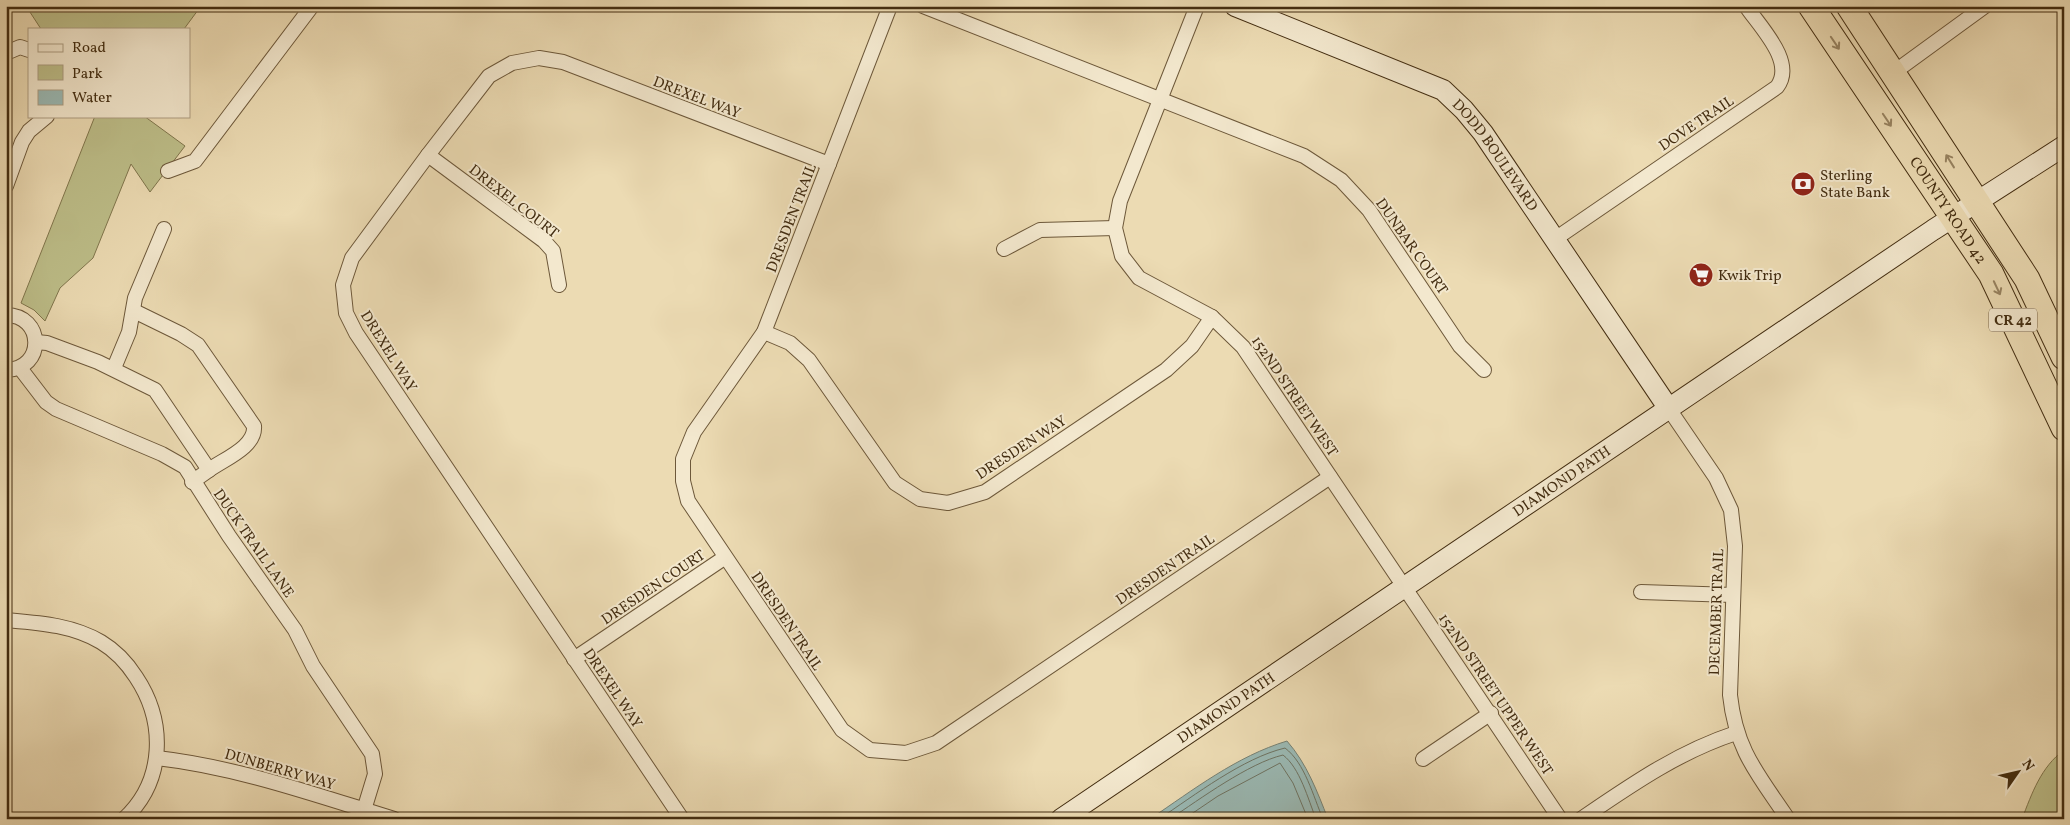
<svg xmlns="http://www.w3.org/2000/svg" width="2070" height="825" font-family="Vollkorn,serif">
  <rect width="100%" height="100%" fill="#ecdbb3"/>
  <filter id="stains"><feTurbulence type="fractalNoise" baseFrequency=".004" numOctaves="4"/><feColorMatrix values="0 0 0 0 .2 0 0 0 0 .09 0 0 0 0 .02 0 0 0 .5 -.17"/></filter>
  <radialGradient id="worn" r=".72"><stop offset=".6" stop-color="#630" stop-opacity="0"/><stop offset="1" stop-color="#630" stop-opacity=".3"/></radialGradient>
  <!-- green -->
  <g fill="#bdbe89" stroke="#80764d">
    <polygon points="26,6 201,6 184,29 41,29"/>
    <polygon points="95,116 144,116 185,146 150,192 131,164 93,258 60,288 45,321 34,310 21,303"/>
    <path d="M2064,750V819H2022C2032,793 2041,767 2064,750Z"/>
  </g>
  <!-- water -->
  <path fill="#9ab9b4" stroke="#778173" d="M1287,741C1307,764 1317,791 1328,819H1150C1193,790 1237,756 1287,741Z"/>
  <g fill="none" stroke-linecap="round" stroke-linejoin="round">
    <!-- shore -->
    <g stroke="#6e7362" stroke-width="1">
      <path d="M1159,819C1195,795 1243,758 1285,748C1305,763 1313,796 1323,819"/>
      <path d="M1170,819C1200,799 1249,763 1283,755C1300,768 1308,799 1316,819"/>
      <polyline points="1184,819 1218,796 1280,763 1293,783 1308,819"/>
    </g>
    <defs>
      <g id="street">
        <polyline points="890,6 764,332 694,432 683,459 683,481 688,501 842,730 870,750 906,753 936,743 1330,477"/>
        <polyline points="923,6 1304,156 1341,180 1369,210 1460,346 1484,370"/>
        <polyline points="1197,6 1120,201 1115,228 1122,256 1139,278 1212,317 1243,347 1560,819"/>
        <polyline points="6,53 20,47 29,50"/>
        <polyline points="1893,73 1985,6"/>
        <polyline points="428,155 544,241 553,251 559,285"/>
        <polyline points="168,171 195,161 312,6"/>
        <polyline points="6,186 22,142 29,131 47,116"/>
        <path d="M1555,239L1777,87C1796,62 1760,27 1746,6"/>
        <polyline points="1004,249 1040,230 1115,228"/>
        <path d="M134,311L181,334L198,345L254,426C256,447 224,459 209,470"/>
        <path d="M6,315C44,315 46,369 6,370"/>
        <polyline points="764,332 790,343 809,360 895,483 920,499 948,503 985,492 1166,370 1192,346 1212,317"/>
        <polyline points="36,342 47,343 98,362 155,390 209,470 192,482"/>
        <polyline points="20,368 46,402 56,409 162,454 185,467 229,536 295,630 313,666 372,754 375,774 364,810"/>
        <polyline points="114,368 129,332 135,298 164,229"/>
        <path d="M1669,409L1716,478L1731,510L1735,546L1730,695C1736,751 1758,774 1788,819"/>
        <polyline points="1641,592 1733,595"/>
        <path d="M6,620C40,623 72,625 101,642C116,651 127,663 136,677C166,722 165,781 124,819"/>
        <polyline points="574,659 724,558"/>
        <path d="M157,758C237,767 316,795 394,819"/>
        <polyline points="1423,759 1491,713"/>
        <polyline points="682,819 356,333 346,313 343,285 352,258 428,155 489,76 512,63 539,58 563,62 829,164"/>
        <path d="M1581,819C1631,785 1678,752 1736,733"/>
      </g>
      <g id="secondary">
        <path id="s1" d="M1235,6L1443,90L1464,110L1483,133L1669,409"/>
        <path id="s2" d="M1061,819L1933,230L2064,146"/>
      </g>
      <g id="highway">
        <path id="s3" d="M1811,6L1991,274L2064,428"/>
        <polyline points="1849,6 2027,279 2064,357"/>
      </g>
    </defs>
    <!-- street casing -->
    <use href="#street" stroke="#6d583a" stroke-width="16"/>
    <!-- secondary casing -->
    <use href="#secondary" stroke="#432d11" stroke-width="22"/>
    <!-- highway casing -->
    <use href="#highway" stroke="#432d11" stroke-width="27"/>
    <!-- street -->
    <use href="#street" stroke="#f3e8ce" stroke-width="14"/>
    <!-- secondary -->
    <use href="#secondary" stroke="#f3e8ce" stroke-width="20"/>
    <!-- highway -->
    <use href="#highway" stroke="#ecdbb3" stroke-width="25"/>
  </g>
  <!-- one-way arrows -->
  <defs><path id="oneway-shaft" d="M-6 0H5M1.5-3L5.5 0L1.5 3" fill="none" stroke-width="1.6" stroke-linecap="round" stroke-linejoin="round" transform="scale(1.25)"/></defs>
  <g stroke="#988462">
    <use href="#oneway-shaft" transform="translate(1835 43) rotate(56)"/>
    <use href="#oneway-shaft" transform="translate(1887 120) rotate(56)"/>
    <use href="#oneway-shaft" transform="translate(1950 161) rotate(-122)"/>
    <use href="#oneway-shaft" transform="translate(1997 288) rotate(65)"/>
  </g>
  <!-- icons -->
  <defs>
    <symbol id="bank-disc" viewBox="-11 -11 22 22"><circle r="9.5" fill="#8f2418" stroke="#f3e8ce"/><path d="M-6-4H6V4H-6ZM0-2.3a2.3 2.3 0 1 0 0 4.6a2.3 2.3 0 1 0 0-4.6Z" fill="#fff"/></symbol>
    <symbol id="supermarket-disc" viewBox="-11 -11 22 22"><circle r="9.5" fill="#8f2418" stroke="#f3e8ce"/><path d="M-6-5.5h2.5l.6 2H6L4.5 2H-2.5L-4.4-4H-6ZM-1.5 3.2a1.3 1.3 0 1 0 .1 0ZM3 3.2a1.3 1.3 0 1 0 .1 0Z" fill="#fff"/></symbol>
  </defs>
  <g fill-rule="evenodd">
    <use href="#bank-disc" x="1789" y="170" width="28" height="28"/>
    <use href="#supermarket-disc" x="1687" y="261" width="28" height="28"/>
  </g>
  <g text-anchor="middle" stroke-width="4" stroke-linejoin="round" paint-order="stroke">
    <!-- shield labels -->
    <rect fill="#f3e8ce" stroke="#78654a" stroke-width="1" x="1989" y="308.5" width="48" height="23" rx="4"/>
    <g font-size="14" font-weight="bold" fill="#432d11">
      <text x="2013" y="325">CR 42</text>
    </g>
    <!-- street labels -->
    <g font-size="15" fill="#432d11" stroke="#f3e8ce">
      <text transform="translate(697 97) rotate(21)" y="5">DREXEL WAY</text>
      <text transform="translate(1696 123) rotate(-34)" y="5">DOVE TRAIL</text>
      <text dy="5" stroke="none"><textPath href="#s1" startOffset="308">DODD BOULEVARD</textPath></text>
      <text transform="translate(514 201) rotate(38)" y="5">DREXEL COURT</text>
      <text dy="5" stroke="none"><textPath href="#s3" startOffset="246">COUNTY ROAD 42</textPath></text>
      <text transform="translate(791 218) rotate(-69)" y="5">DRESDEN TRAIL</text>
      <text transform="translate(1412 246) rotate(55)" y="5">DUNBAR COURT</text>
      <text transform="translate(389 351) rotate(58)" y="5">DREXEL WAY</text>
      <text transform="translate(1295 396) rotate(56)" y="5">152ND STREET WEST</text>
      <text transform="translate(1021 447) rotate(-33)" y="5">DRESDEN WAY</text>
      <text dy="5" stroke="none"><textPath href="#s2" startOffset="604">DIAMOND PATH</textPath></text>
      <text transform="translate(254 543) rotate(55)" y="5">DUCK TRAIL LANE</text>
      <text transform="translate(1165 569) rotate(-34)" y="5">DRESDEN TRAIL</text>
      <text transform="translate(653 587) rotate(-34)" y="5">DRESDEN COURT</text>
      <text transform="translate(1716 612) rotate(-88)" y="5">DECEMBER TRAIL</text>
      <text transform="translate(787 621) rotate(56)" y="5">DRESDEN TRAIL</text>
      <text transform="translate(613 688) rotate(56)" y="5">DREXEL WAY</text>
      <text transform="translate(1496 694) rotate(56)" y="5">152ND STREET UPPER WEST</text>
      <text dy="5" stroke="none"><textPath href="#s2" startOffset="199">DIAMOND PATH</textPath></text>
      <text transform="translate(280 769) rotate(16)" y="5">DUNBERRY WAY</text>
    </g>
    <!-- poi labels -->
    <g font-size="15" fill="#432d11" stroke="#f3e8ce" text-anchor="start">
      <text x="1820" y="180">Sterling<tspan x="1820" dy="17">State Bank</tspan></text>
      <text x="1718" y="280">Kwik Trip</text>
    </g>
  </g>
  <!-- margin -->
  <rect width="2070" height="825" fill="none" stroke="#ecdbb3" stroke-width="25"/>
  <rect x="8" y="8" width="2055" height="810" fill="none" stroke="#432d11" stroke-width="2.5"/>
  <rect x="12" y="12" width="2045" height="800" fill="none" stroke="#432d11"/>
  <!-- legend -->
  <rect x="28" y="28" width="162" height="90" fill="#f3e8ce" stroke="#ad9d82"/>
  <rect x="38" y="44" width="25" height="8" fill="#f3e8ce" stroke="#ad9d82"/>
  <text x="72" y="52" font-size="15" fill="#432d11">Road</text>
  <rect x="38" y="65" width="25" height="15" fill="#bdbe89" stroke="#ad9d82"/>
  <text x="72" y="78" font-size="15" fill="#432d11">Park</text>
  <rect x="38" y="90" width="25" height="15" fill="#9ab9b4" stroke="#ad9d82"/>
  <text x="72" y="102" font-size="15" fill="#432d11">Water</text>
  <!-- north arrow -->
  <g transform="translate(2018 772) rotate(56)" stroke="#f3e8ce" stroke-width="4" paint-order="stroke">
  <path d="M0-4L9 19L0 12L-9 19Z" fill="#432d11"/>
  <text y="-8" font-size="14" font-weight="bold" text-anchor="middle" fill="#432d11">N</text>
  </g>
  <rect width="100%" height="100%" filter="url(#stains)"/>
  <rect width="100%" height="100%" fill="url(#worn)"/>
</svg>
